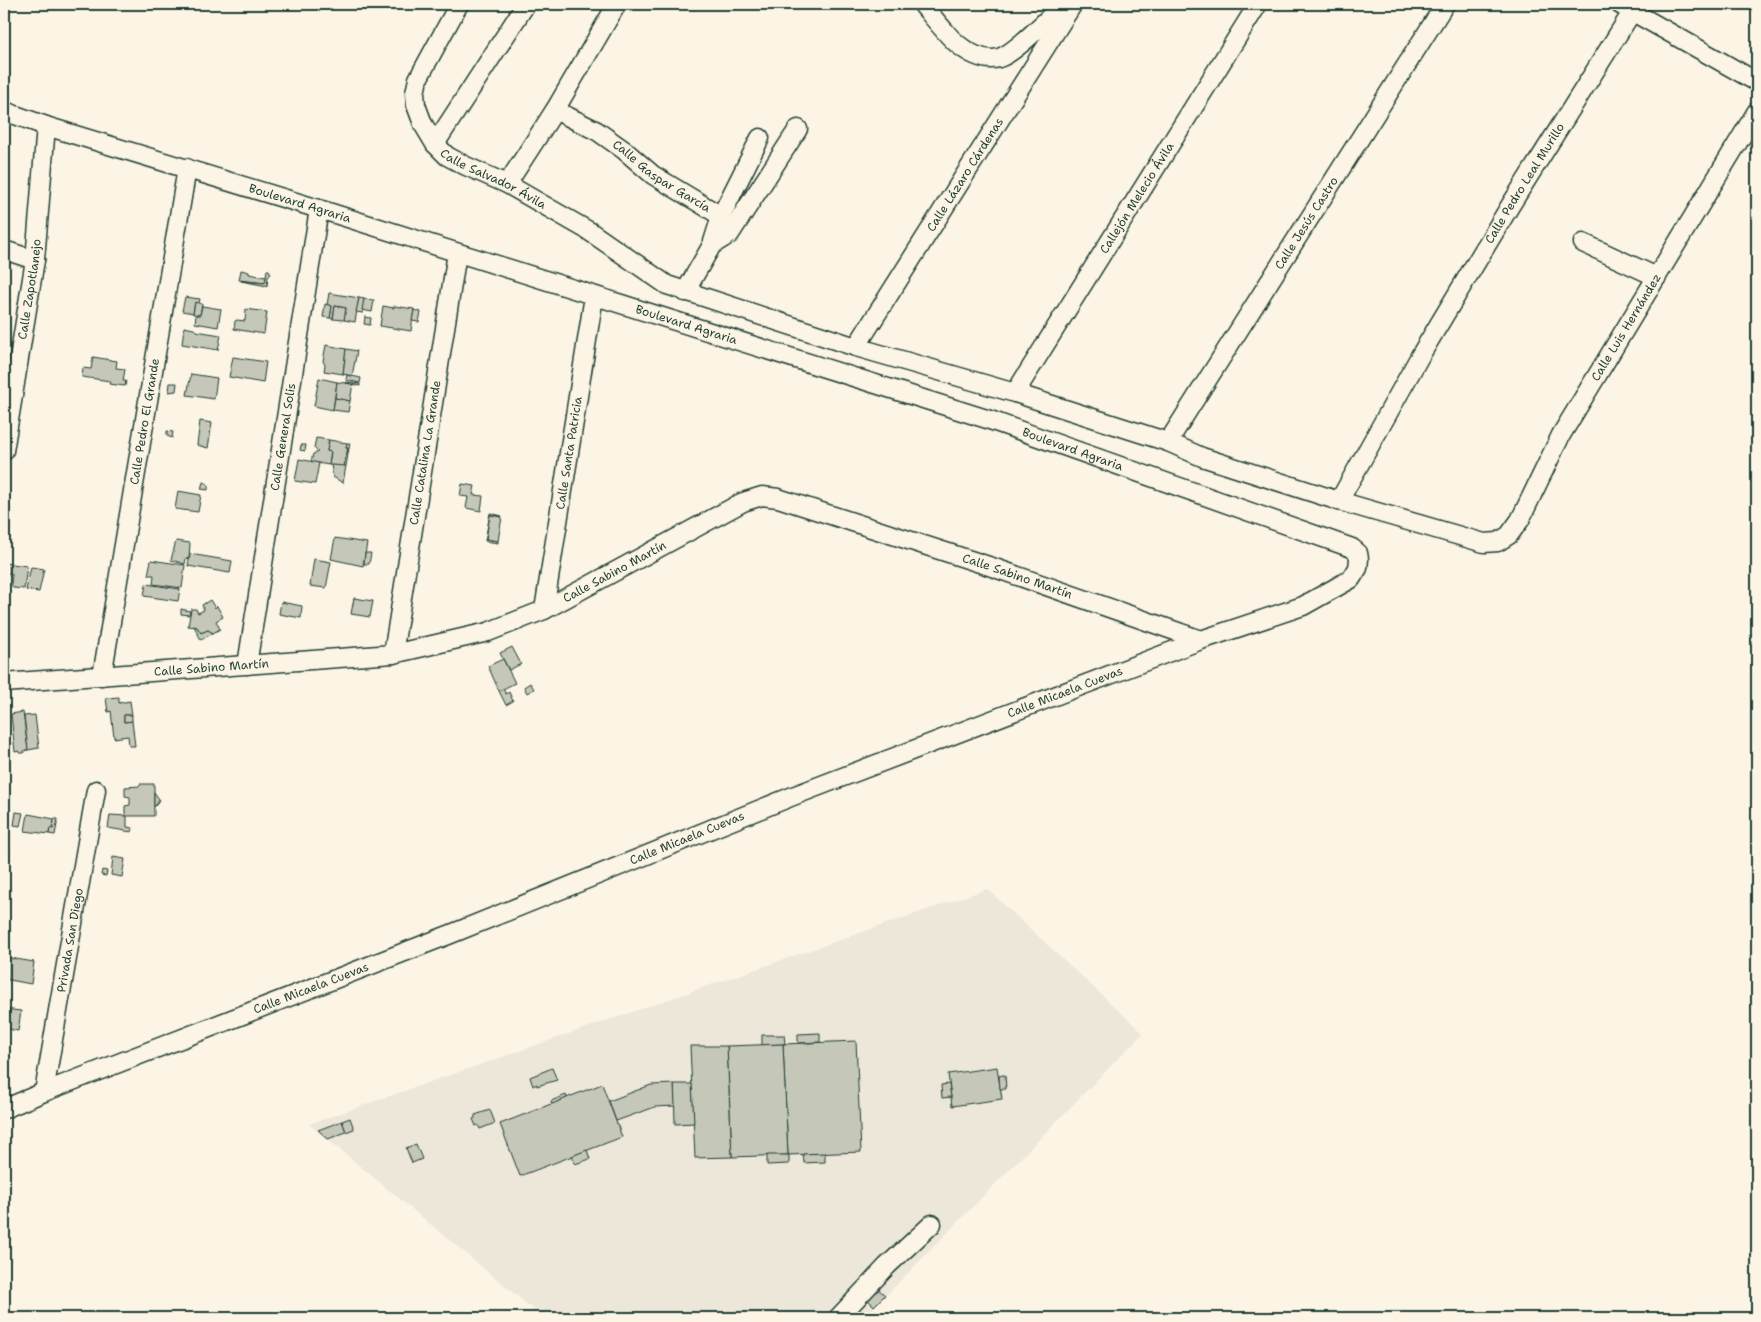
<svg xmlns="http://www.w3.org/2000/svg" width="1761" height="1322" font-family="'Shantell Sans',sans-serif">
  <rect width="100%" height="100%" fill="#fcf5e5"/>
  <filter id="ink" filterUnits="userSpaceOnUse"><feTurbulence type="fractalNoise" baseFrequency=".02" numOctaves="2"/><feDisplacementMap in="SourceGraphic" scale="10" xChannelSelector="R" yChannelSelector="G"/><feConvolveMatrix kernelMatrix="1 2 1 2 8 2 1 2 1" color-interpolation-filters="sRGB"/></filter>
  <g filter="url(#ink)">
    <!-- built -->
    <polygon fill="#ece7d8" points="987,889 1143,1033 864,1318 544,1318 309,1124"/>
    <!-- building -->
    <g fill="#c5c7b9" stroke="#1f3d34">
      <polygon points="241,270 249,272 249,274 266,277 265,283 239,280"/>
      <polygon points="267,270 269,270 271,274 268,277 267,286 241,281 265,283"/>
      <polygon points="329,293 359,298 355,322 344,320 346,308 335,306 333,319 330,318 332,306 327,305"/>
      <polygon points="185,297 200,299 199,303 195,302 193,313 182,311"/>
      <polygon points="359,298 364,299 363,313 356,312"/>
      <polygon points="364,299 374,300 372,312 362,310"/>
      <polygon points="195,302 202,304 200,315 193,314"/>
      <polygon points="325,304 332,306 330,318 323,317"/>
      <polygon points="202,306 221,309 218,327 195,323 196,315 200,315"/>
      <polygon points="335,306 346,308 344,320 333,319"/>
      <polygon points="383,306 394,308 394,306 414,309 411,331 380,326"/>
      <polygon points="246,309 267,312 264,334 234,329 235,321 237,320 245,321"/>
      <polygon points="414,310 421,312 419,322 412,321"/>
      <polygon points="365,317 371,318 370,325 364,324"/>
      <polygon points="184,327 194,329 196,331 221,335 218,350 182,344"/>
      <polygon points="326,345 346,349 343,374 324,371 325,365 323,361"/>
      <polygon points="346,349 357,351 352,376 343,374"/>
      <polygon points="93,357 117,361 116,368 125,369 123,381 126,381 125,386 109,384 110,381 82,377 83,368 91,369"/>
      <polygon points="233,357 266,362 263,383 229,377"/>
      <polygon points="191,374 217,378 214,399 187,395"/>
      <polygon points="347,375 361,378 360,383 346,380"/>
      <polygon points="319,378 337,382 333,410 314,406"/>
      <polygon points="337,382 353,384 350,401 335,398"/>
      <polygon points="346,382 360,384 360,386 346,383"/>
      <polygon points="170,383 177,383 176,391 169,392"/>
      <polygon points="335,398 350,401 348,412 333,410"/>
      <polygon points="200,421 212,423 208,448 197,445"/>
      <polygon points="167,431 173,432 172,438 167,436"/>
      <polygon points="316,438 329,440 327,451 331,452 329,465 311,462 313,454 318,452 314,448"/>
      <polygon points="329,440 347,443 346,448 348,448 344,467 329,465 331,452 327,451"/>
      <polygon points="347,443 350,443 346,466 344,466 348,448 346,448"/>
      <polygon points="301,445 306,445 305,451 300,450"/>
      <polygon points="299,459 319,463 315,484 295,481"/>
      <polygon points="331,465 346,466 343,483 333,477"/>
      <polygon points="203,482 208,484 208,490 201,489"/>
      <polygon points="462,484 475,486 473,495 483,496 481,511 466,508 468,497 460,496"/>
      <polygon points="178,491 201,495 198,512 175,509"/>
      <polygon points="490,513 502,516 490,515 486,539 498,541 498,543 485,541"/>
      <polygon points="490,515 502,517 498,541 486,539"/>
      <polygon points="335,538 367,543 363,566 331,559"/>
      <polygon points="176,541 190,543 189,559 186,558 185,564 171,560"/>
      <polygon points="365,553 371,553 369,564 364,564"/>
      <polygon points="190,554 232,561 230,573 188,566"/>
      <polygon points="314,559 331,562 326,588 310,586"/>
      <polygon points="151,560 185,565 182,588 153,584 154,575 148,575"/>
      <polygon points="5,563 27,566 24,589 13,588 11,584 12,574 4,572"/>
      <polygon points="31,567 44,569 39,592 26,590"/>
      <polygon points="146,584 180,589 178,601 144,596"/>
      <polygon points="354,598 373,601 370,617 351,614"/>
      <polygon points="210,600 215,608 217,606 223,617 216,621 220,629 213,633 208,630 201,633 197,627 188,626 191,609 196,609 198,613 204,610 202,605"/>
      <polygon points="281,602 302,606 301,618 279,614"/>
      <polygon points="181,609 190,611 189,615 181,614"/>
      <polygon points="194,626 197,627 201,633 208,630 213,633 201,640"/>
      <polygon points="512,647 521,664 509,670 500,653"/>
      <polygon points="503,659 515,683 499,691 488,666"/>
      <polygon points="530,683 534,689 527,693 524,687"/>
      <polygon points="503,689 506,694 509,692 513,701 506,705 499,691"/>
      <polygon points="119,697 119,703 130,701 132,715 124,715 124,722 132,721 135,746 129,746 128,736 114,738 111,711 108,712 106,698"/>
      <polygon points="23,712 28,750 24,751 24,753 19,753 19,751 15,752 11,714"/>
      <polygon points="35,715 39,748 28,750 24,716"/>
      <polygon points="124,715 132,715 132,721 124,722"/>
      <polygon points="140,784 154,784 154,816 125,816 125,806 130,805 130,797 125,796 125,787 140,786"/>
      <polygon points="154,792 159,799 157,804 154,807"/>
      <polygon points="16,812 23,813 20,826 14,825"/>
      <polygon points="28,814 54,819 53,829 50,828 49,834 25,831"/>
      <polygon points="110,815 127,816 127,827 133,828 132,832 108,828"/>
      <polygon points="54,819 58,819 55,835 49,834 50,828 53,829"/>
      <polygon points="4,826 7,827 4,845"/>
      <polygon points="4,849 10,850 9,857 4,856"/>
      <polygon points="113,857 125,859 122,877 111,875"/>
      <polygon points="102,870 107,871 106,876 101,875"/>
      <polygon points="4,957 34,962 31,984 4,979"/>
      <polygon points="4,1009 21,1011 18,1031 4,1028"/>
      <polygon points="820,1033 820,1042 798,1043 798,1034"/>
      <polygon points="762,1035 784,1035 785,1044 762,1045"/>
      <polygon points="856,1041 861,1152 788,1155 783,1044"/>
      <polygon points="783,1044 788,1155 732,1157 727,1046"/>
      <polygon points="690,1046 727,1046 732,1157 695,1158"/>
      <polygon points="997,1067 1002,1099 952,1106 948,1074"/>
      <polygon points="552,1068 557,1080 537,1086 537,1084 533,1086 530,1077"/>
      <polygon points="1003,1075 1005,1075 1006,1089 1000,1089 999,1076"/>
      <polygon points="602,1084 622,1137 520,1176 500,1124"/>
      <polygon points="674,1084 692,1084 694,1123 675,1124"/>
      <polygon points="674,1084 675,1106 655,1107 616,1121 609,1101 651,1085"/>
      <polygon points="949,1084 951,1097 942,1098 941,1085"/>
      <polygon points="566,1095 567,1098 552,1104 551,1101"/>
      <polygon points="490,1110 495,1123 480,1129 478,1125 476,1126 473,1119 475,1118 475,1115"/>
      <polygon points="350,1118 354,1129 346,1132 342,1121"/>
      <polygon points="342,1121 346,1132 328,1139 318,1130"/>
      <polygon points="416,1144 422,1159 412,1163 406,1148"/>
      <polygon points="587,1150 590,1159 575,1164 572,1156"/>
      <polygon points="825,1153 825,1162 804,1163 803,1154"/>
      <polygon points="767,1155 789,1155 789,1164 767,1165"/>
      <polygon points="877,1288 885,1295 874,1306 867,1299"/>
    </g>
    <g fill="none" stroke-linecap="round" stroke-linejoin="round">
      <defs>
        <g id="minor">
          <path id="s1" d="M459,4L418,79L415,93L416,105L423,124L435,144L447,156L466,166L507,184L589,231L667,285L856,347L1015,393L1168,442L1202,457L1339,501L1484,543L1498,542L1509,535L1520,520L1561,435L1757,111"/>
          <path d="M922,4C932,16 943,30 954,41C966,52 983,62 999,58C1016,53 1049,17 1063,4"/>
          <polyline points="1619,4 1757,82"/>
          <path id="s2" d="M555,110L597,131L624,150L653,175L721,216"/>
          <path id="s3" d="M4,111L46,126L319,209L990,420L1352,548L1358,553L1359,559L1358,568L1351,579L1303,606L1201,640L793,796L451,934L44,1092L4,1109"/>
          <polyline points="435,144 526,4"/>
          <polyline points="507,184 555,110 617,4"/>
          <polyline points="1583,243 1657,277"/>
          <polyline points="712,245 730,234 798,129"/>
          <polyline points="4,250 35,260"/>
          <polyline points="685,292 712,245 721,216 760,138"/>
          <path id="s4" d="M856,347L1073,4"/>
          <path id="s5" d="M1015,393L1258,4"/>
          <path id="s6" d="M1168,442L1445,4"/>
          <path id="s7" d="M4,451L35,260L46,126"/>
          <path id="s8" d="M1339,501L1420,356L1510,206L1632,12"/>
          <path id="s9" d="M544,610L594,296"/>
          <path id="s10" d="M393,654L457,253"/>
          <path id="s11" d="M247,665L319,209"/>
          <path id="s12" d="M102,676L187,168"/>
          <path id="s13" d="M4,683L393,654L488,632L544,610L743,502L762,496L778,498L992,567L1201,640"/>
          <path id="s14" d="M44,1092L96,790"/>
          <polyline points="838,1318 887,1266 932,1224"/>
        </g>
      </defs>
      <!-- minor casing -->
      <use href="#minor" stroke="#1f3d34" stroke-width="21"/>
      <!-- minor -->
      <use href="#minor" stroke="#fcf5e5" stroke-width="18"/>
    </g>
  </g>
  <g text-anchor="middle" stroke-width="5" stroke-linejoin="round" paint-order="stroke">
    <!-- street labels -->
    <g font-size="12" fill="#1f3d34" stroke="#fcf5e5">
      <text dy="4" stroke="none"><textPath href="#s4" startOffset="204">Calle Lázaro Cárdenas</textPath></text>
      <text dy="4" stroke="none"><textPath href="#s2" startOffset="126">Calle Gaspar García</textPath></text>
      <text dy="4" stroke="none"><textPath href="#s1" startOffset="224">Calle Salvador Ávila</textPath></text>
      <text dy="4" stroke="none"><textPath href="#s8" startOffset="368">Calle Pedro Leal Murillo</textPath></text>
      <text dy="4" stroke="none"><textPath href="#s5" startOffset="230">Callejón Melecio Ávila</textPath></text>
      <text dy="4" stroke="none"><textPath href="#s3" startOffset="310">Boulevard Agraria</textPath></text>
      <text dy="4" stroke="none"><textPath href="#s6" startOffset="259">Calle Jesús Castro</textPath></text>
      <text dy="4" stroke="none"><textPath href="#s7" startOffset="164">Calle Zapotlanejo</textPath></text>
      <text dy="4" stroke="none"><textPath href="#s3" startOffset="715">Boulevard Agraria</textPath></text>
      <text dy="4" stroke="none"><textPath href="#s1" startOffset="1551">Calle Luis Hernández</textPath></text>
      <text dy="4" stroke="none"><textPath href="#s12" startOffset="258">Calle Pedro El Grande</textPath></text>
      <text dy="4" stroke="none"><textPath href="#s11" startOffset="231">Calle General Solis</textPath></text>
      <text dy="4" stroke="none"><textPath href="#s3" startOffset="1121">Boulevard Agraria</textPath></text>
      <text dy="4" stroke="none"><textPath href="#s10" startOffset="204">Calle Catalina La Grande</textPath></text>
      <text dy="4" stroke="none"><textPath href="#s9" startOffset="159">Calle Santa Patricia</textPath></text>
      <text dy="4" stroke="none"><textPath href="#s13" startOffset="628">Calle Sabino Martín</textPath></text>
      <text dy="4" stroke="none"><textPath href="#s13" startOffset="1062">Calle Sabino Martín</textPath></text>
      <text dy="4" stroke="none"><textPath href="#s13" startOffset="208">Calle Sabino Martín</textPath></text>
      <text transform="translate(1065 692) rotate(-21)" y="4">Calle Micaela Cuevas</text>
      <text transform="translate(687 838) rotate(-22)" y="4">Calle Micaela Cuevas</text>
      <text dy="4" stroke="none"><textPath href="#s14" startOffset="154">Privada San Diego</textPath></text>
      <text transform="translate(311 988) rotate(-21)" y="4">Calle Micaela Cuevas</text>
    </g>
  </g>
  <!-- margin -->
  <rect width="1761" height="1322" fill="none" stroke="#fcf5e5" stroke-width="20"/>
  <rect x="10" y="10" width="1741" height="1302" fill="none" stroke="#1f3d34" stroke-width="2" filter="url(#ink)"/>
</svg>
